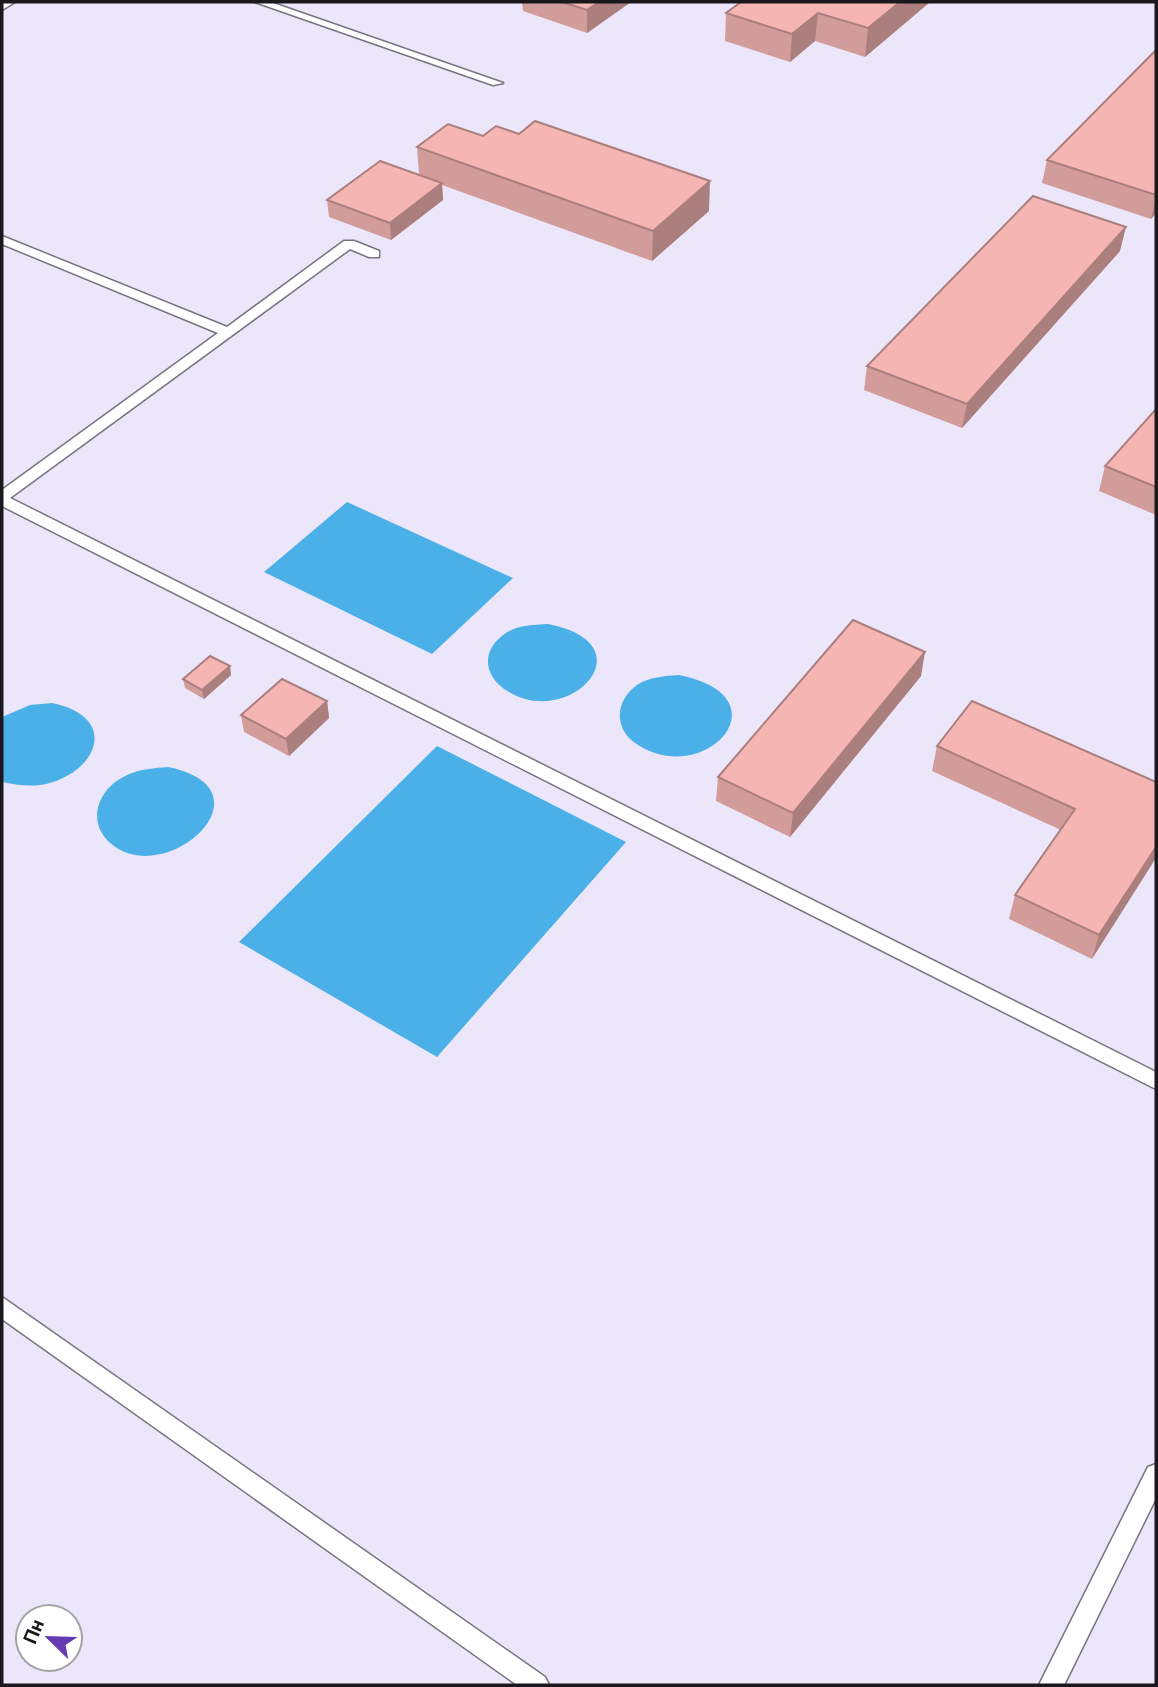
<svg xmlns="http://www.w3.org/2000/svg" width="1158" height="1687" font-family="Roboto,sans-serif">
  <rect width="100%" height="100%" fill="#f6f3fe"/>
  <!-- built -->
  <path fill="#ece6fa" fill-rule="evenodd" d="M2,2H1156V1685H2ZM28,1617H70V1659H28Z"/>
  <!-- water -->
  <g fill="#4ab0e7">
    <polygon points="347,502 513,578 432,654 264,572"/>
    <path d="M548,624C650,644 570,729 509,692C483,677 480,650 506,633C518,625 533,625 548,624Z"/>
    <path d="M679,675C789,697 704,791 635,743C613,727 616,700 637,685C649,677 665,676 679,675Z"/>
    <path d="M52,703C119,717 99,771 46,784C31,787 16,785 2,782V717L30,705Z"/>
    <polygon points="437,746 626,842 437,1057 239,942"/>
    <path d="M168,767C275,789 170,887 114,846C85,825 96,789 127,775C141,769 154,768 168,767Z"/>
  </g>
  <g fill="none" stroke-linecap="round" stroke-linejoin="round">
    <defs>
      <g id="lane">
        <polygon points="3,2 15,2 2,10"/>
        <polygon points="255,2 270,2 503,83 493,85"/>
        <polygon points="2,236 227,327 344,241 354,241 379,251 379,257 369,257 350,249 10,498 1156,1072 1156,1089 2,506 2,490 218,333 2,244"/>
        <polygon points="2,1297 545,1677 549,1685 517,1685 2,1319"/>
        <polygon points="1156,1464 1156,1498 1064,1685 1039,1685 1148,1467"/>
      </g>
    </defs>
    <!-- lane casing -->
    <use href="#lane" stroke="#77747f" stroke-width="3"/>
    <!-- lane -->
    <use href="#lane" fill="#fff" fill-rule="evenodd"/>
  </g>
  <!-- wall -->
  <g fill="#d29c9a">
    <polygon points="522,2 631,2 587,33 523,11"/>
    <polygon points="741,2 930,2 865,57 815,41 790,62 725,41 726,13"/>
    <polygon points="1156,50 1156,213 1151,219 1042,183 1047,160"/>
    <polygon points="483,136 709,211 652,261 442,185 443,200 391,240 329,217 327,200 419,175 417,147"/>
    <polygon points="1120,251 962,428 864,390 867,366"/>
    <polygon points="1156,409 1156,515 1099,491 1105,466"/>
    <polygon points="230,666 231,675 204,699 185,688 183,679"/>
    <polygon points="921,676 790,837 716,801 718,777"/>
    <polygon points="327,701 329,718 289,756 244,732 241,715"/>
    <polygon points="937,746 1156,782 1092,959 1009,919 1015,895 1061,830 932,771"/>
  </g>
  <!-- shaded-wall -->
  <g fill="#ab7f7d">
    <polygon points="599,2 631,2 587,33 587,10"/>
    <polygon points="900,2 930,2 865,57 868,28"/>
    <polygon points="818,13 815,41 790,62 792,34"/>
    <polygon points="710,181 709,211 652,261 653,231"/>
    <polygon points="442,183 443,200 391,240 390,223"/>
    <polygon points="1156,198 1156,213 1151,219"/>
    <polygon points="1126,227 1120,251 962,428 967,404"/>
    <polygon points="925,652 921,676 790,837 793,813"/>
    <polygon points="230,666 231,675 204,699 202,690"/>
    <polygon points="327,701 329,718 289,756 286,739"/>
    <polygon points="1156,847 1156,858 1092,959 1099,935"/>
  </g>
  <!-- building -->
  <g fill="#f4b5b3" stroke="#ab7f7d" stroke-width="2">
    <polygon points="562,2 599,2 587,10"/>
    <polygon points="741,2 900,2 868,28 818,13 792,34 726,13"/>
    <polygon points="1156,50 1156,195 1047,160"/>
    <polygon points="535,121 710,181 653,231 417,147 448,124 483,136 496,126 519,134"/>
    <polygon points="380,161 442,183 390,223 327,200"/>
    <polygon points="1033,196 1126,227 967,404 867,366"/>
    <polygon points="1156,409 1156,487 1105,466"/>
    <polygon points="853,620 925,652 793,813 718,777"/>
    <polygon points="210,656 230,666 202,690 183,679"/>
    <polygon points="282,679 327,701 286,739 241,715"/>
    <polygon points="972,701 1156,782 1156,847 1099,935 1015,895 1075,809 937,746"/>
  </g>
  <!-- border -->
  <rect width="1158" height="1687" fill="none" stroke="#1a181d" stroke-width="7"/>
  <!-- north arrow -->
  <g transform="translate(49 1638) rotate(293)"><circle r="33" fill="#ffffff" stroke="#a3a3a5" stroke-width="2"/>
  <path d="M0-5L12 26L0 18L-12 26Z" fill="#663ab1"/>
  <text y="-10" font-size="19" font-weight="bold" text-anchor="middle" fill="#1a181d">Пн</text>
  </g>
</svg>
